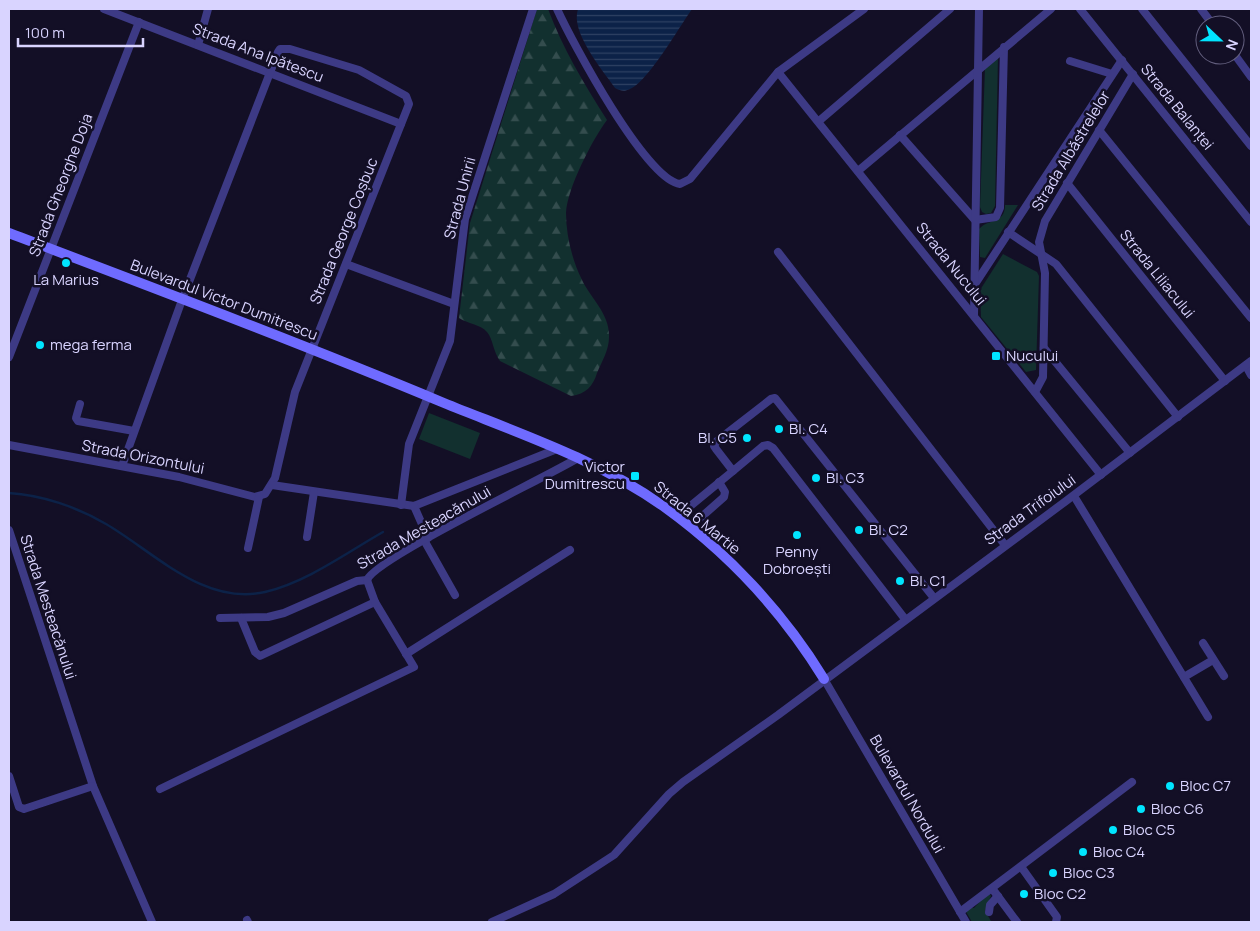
<svg xmlns="http://www.w3.org/2000/svg" width="1260" height="931" font-family="Manrope,sans-serif">
  <defs>
    <pattern id="forest-firs" width="22" height="20" patternUnits="userSpaceOnUse" patternTransform="scale(1.25)"><rect width="22" height="20" fill="#12302f"/><path d="M5 1l3.5 6h-7zM16 11l3.5 6h-7z" fill="#344d4e"/></pattern>
    <pattern id="water-rules" width="6" height="5" patternUnits="userSpaceOnUse" patternTransform="scale(1.25)"><rect width="6" height="5" fill="#0c2248"/><path d="M0 2.5h6" fill="none" stroke="#2f4163"/></pattern>
  </defs>
  <rect width="100%" height="100%" fill="#130f26"/>
  <!-- grass -->
  <g fill="#12302f">
    <polygon points="998,57 995,206 991,213 986,214 982,212 980,207 985,67"/>
    <path d="M1005,205H1018L985,258L980,257L979,229C989,218 1005,224 1005,205Z"/>
    <polygon points="1003,254 1037,272 1039,276 1036,370 1026,372 981,317 980,290"/>
    <polygon points="429,413 480,433 470,459 419,439"/>
    <polygon points="989,892 991,896 985,911 991,921 972,922 965,910 969,907 974,908"/>
  </g>
  <!-- forest -->
  <path fill="url(#forest-firs)" d="M537,9H548C563,49 584,84 607,120C592,140 567,189 566,213C566,235 572,260 582,280C591,299 610,314 609,337C609,350 602,361 597,373C593,386 586,394 571,396L500,361C493,351 493,339 487,332C480,324 468,324 459,318L470,223Z"/>
  <!-- water -->
  <path fill="url(#water-rules)" d="M578,9H692C680,26 647,83 630,89C624,92 621,91 615,88C602,69 570,32 578,9Z"/>
  <g fill="none" stroke-linecap="round" stroke-linejoin="round">
    <!-- stream -->
    <path stroke="#0c2248" stroke-width="2.5" d="M9,493C42,495 77,507 106,524C154,552 204,606 265,592C307,582 346,553 383,532"/>
    <!-- street -->
    <g stroke="#3d3a85" stroke-width="8">
      <polyline points="104,9 401,124"/>
      <path d="M557,9C572,42 646,180 680,184L690,179L778,72L864,9"/>
      <polyline points="1080,9 1251,222"/>
      <polyline points="1142,9 1251,146"/>
      <polyline points="1201,9 1213,25"/>
      <polyline points="198,45 208,9"/>
      <polyline points="1235,55 1251,77"/>
      <polyline points="1070,61 1112,74"/>
      <polyline points="778,72 1101,475"/>
      <polyline points="819,121 950,9"/>
      <polyline points="1099,130 1251,318"/>
      <polyline points="900,135 975,220 996,217 1000,208 1004,47"/>
      <polyline points="858,171 1051,9"/>
      <polyline points="1067,183 1225,381"/>
      <polyline points="1008,232 1056,264 1178,417"/>
      <polyline points="778,252 1005,545"/>
      <polyline points="346,264 454,304"/>
      <polyline points="975,284 1122,60"/>
      <polyline points="974,315 979,9"/>
      <polyline points="1044,348 1130,453"/>
      <polyline points="9,357 139,22"/>
      <polyline points="1246,366 1251,375"/>
      <polyline points="1035,392 1043,377 1045,273 1039,242 1045,221 1133,74"/>
      <polyline points="80,404 76,418 78,421 134,431"/>
      <polyline points="9,445 179,477 255,497 265,494 275,478 295,392 409,104 406,96 359,70 290,49 280,49 278,52 182,300 122,466"/>
      <polyline points="272,485 414,506 557,449"/>
      <polyline points="1074,496 1208,717"/>
      <polyline points="401,505 409,444 450,341 465,219 533,9"/>
      <polyline points="414,506 428,538"/>
      <polyline points="677,517 733,471"/>
      <polyline points="690,527 724,497 725,492 719,482"/>
      <polyline points="9,530 93,786 152,922"/>
      <polyline points="307,537 314,492"/>
      <polyline points="424,540 455,595"/>
      <polyline points="248,548 259,497"/>
      <path d="M367,580C376,558 545,478 578,458"/>
      <polyline points="220,618 268,617 284,613 357,581 367,580"/>
      <polyline points="241,618 255,652 260,656 375,602"/>
      <polyline points="905,619 773,448 768,445 763,446 733,471 716,449 714,446 717,441 771,399 775,398 934,598"/>
      <polyline points="1203,643 1224,676"/>
      <polyline points="406,654 570,550"/>
      <polyline points="1184,677 1213,660"/>
      <polyline points="824,679 966,922"/>
      <polyline points="9,776 19,807 24,809 93,786"/>
      <polyline points="160,789 414,667 375,602 367,580"/>
      <polyline points="1022,868 1057,917 1056,922"/>
      <polyline points="994,891 1017,922"/>
      <polyline points="960,912 1132,782"/>
      <polyline points="989,912 990,905 998,896"/>
      <polyline points="247,920 248,922"/>
      <polyline points="492,922 554,894 614,855 669,794 683,782 778,715 1066,501 1251,361"/>
    </g>
    <!-- secondary -->
    <path stroke="#6f6bff" stroke-width="10" d="M9,233C154,288 300,343 444,403C518,433 597,459 663,506C727,552 783,612 824,679"/>
  </g>
  <!-- markers -->
  <g fill="#00e5ff" stroke="#130f26" stroke-width="2">
    <circle cx="66" cy="263" r="5"/>
    <circle cx="40" cy="345" r="5"/>
    <rect x="991" y="351" width="10" height="10" rx="2.5"/>
    <circle cx="779" cy="429" r="5"/>
    <circle cx="747" cy="438" r="5"/>
    <rect x="630" y="471" width="10" height="10" rx="2.5"/>
    <circle cx="816" cy="478" r="5"/>
    <circle cx="859" cy="530" r="5"/>
    <circle cx="797" cy="535" r="5"/>
    <circle cx="900" cy="581" r="5"/>
    <circle cx="1170" cy="786" r="5"/>
    <circle cx="1141" cy="809" r="5"/>
    <circle cx="1113" cy="830" r="5"/>
    <circle cx="1083" cy="852" r="5"/>
    <circle cx="1053" cy="873" r="5"/>
    <circle cx="1024" cy="894" r="5"/>
  </g>
  <g text-anchor="middle" stroke-width="5" stroke-linejoin="round" paint-order="stroke">
    <!-- street labels -->
    <g font-size="15" fill="#d9d4ff" stroke="#130f26">
      <text transform="translate(258 53) rotate(21)" y="5">Strada Ana Ipătescu</text>
      <text transform="translate(1177 107) rotate(51)" y="5">Strada Balanței</text>
      <text transform="translate(1071 151) rotate(-59)" y="5">Strada Albăstrelelor</text>
      <text transform="translate(61 185) rotate(-69)" y="5">Strada Gheorghe Doja</text>
      <text transform="translate(460 198) rotate(-75)" y="5">Strada Unirii</text>
      <text transform="translate(344 231) rotate(-68)" y="5">Strada George Coșbuc</text>
      <text transform="translate(951 264) rotate(51)" y="5">Strada Nucului</text>
      <text transform="translate(1157 274) rotate(51)" y="5">Strada Liliacului</text>
      <text transform="translate(224 300) rotate(21)" y="5">Bulevardul Victor Dumitrescu</text>
      <text transform="translate(143 457) rotate(11)" y="5">Strada Orizontului</text>
      <text transform="translate(1030 510) rotate(-36)" y="5">Strada Trifoiului</text>
      <text transform="translate(697 518) rotate(39)" y="5">Strada 6 Martie</text>
      <text transform="translate(424 528) rotate(-30)" y="5">Strada Mesteacănului</text>
      <text transform="translate(48 607) rotate(72)" y="5">Strada Mesteacănului</text>
      <text transform="translate(907 794) rotate(60)" y="5">Bulevardul Nordului</text>
    </g>
    <!-- poi labels -->
    <g font-size="15" fill="#d9d4ff" stroke="#130f26" text-anchor="start">
      <text x="66" y="285" text-anchor="middle">La Marius</text>
      <text x="50" y="350">mega ferma</text>
      <text x="1006" y="361">Nucului</text>
      <text x="789" y="434">Bl. C4</text>
      <text x="737" y="443" text-anchor="end">Bl. C5</text>
      <text x="625" y="472" text-anchor="end">Victor<tspan x="625" dy="17">Dumitrescu</tspan></text>
      <text x="826" y="483">Bl. C3</text>
      <text x="869" y="535">Bl. C2</text>
      <text x="797" y="557" text-anchor="middle">Penny<tspan x="797" dy="17">Dobroești</tspan></text>
      <text x="910" y="586">Bl. C1</text>
      <text x="1180" y="791">Bloc C7</text>
      <text x="1151" y="814">Bloc C6</text>
      <text x="1123" y="835">Bloc C5</text>
      <text x="1093" y="857">Bloc C4</text>
      <text x="1063" y="878">Bloc C3</text>
      <text x="1034" y="899">Bloc C2</text>
    </g>
  </g>
  <!-- border -->
  <rect width="1260" height="931" fill="none" stroke="#d9d4ff" stroke-width="20"/>
  <!-- north arrow -->
  <g transform="translate(1220 40) rotate(112)"><circle r="24" fill="#130f26" stroke="#625e7d"/>
  <path d="M0-4L9 19L0 12L-9 19Z" fill="#00e5ff"/>
  <text y="-8" font-size="14" font-weight="bold" text-anchor="middle" fill="#d9d4ff">N</text>
  </g>
  <!-- scale -->
  <path d="M18 38v8h125v-8" fill="none" stroke="#d9d4ff" stroke-width="2.5"/>
  <text x="25" y="38" font-size="15" fill="#d9d4ff" stroke="#130f26" stroke-width="4" paint-order="stroke">100 m</text>
</svg>
